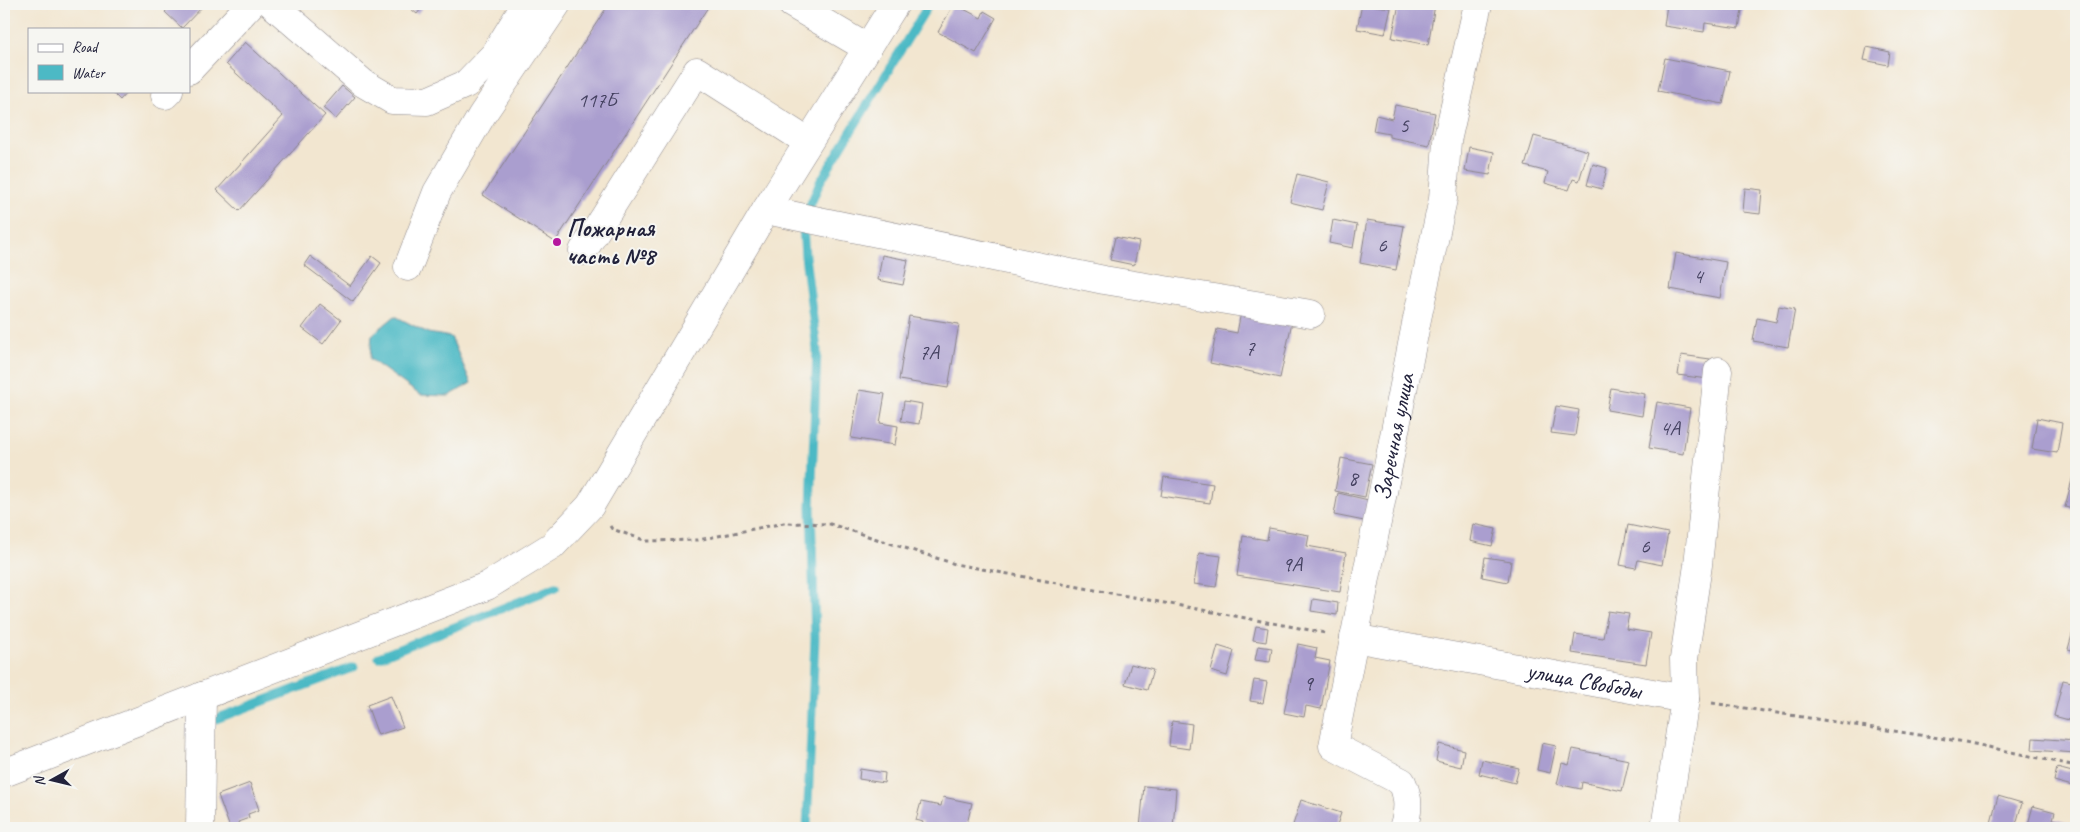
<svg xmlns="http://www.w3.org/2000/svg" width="2080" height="832" font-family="Caveat,sans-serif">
  <rect width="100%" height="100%" fill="#f6f6f2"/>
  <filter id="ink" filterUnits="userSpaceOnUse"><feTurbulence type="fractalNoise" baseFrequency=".02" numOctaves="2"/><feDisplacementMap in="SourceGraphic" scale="10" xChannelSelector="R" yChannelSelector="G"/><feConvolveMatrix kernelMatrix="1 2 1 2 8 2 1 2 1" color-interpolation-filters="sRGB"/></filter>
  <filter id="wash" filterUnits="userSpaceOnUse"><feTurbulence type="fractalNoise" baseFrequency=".0096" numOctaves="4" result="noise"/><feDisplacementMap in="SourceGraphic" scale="20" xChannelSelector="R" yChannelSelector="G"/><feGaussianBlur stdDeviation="1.12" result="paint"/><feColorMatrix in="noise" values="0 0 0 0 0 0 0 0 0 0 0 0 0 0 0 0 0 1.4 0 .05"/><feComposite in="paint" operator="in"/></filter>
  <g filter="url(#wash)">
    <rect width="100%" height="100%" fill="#f2e6d0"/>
    <!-- water -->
    <polygon fill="#4cb9c5" stroke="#376e80" points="395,316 428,333 451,337 471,383 449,396 420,395 370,359 372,335"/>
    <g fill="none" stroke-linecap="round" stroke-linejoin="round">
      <!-- stream -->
      <g stroke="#4cb9c5" stroke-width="9">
        <polyline points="809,208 820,182 929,4"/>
        <polyline points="803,227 805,256 817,350 811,508 815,638 807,828"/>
        <polyline points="379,657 556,587"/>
        <polyline points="213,720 354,667"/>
      </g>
    </g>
    <g id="blocks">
      <!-- building -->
      <g fill="#aa9ecf">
        <polygon points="173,4 203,4 204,5 182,28 165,12"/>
        <polygon points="405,4 425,4 417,14"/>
        <polygon points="609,4 710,4 555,242 483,195"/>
        <polygon points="954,4 981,18 984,11 996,18 976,53 938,32"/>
        <polygon points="1362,4 1391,8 1385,34 1357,29"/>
        <polygon points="1399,4 1435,5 1428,45 1392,38"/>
        <polygon points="1667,4 1743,4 1739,28 1705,23 1704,32 1664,26"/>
        <polygon points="245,42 325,115 239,211 217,190 283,116 226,64"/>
        <polygon points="1867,47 1890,52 1888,65 1864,60"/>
        <polygon points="1665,58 1730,71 1723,104 1658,91"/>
        <polygon points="342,86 355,97 336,119 323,108"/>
        <polygon points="111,91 128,91 120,100"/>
        <polygon points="1395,105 1435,113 1429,145 1389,137 1389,134 1373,131 1376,115 1392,119"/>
        <polygon points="1534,136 1588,151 1579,181 1573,179 1569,190 1545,183 1548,172 1525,166"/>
        <polygon points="1469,147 1494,152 1490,175 1465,171"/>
        <polygon points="1593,164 1607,168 1602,189 1587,185"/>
        <polygon points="1297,174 1329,182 1322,210 1290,202"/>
        <polygon points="1745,188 1762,190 1760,214 1743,212"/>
        <polygon points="1333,220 1357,225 1353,248 1329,243"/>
        <polygon points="1367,220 1404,226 1396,270 1360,263"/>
        <polygon points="1115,237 1139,242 1134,265 1110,260"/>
        <polygon points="1676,253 1726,262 1720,298 1670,289"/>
        <polygon points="882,255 908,260 903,285 878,280"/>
        <polygon points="310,256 350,286 372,256 381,263 353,302 304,265"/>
        <polygon points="320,304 341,320 323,344 302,328"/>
        <polygon points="1779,306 1795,309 1788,347 1753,341 1757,318 1776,322"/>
        <polygon points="1241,312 1292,322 1280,378 1210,363 1217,329 1237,333"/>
        <polygon points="909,316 959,324 948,388 899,380"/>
        <polygon points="1681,355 1710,359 1707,379 1678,375"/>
        <polygon points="1611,388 1645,394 1642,416 1607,410"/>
        <polygon points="859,390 885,394 880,423 898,426 895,445 851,438"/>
        <polygon points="904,401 922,404 919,424 901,421"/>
        <polygon points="1657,402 1690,408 1683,454 1649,448"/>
        <polygon points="1556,406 1579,410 1575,436 1551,433"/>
        <polygon points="2037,418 2062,423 2057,453 2032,449"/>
        <polygon points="1341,458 1372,464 1365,497 1335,491"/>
        <polygon points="2076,464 2076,510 2065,507"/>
        <polygon points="1164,477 1213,484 1210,503 1161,496"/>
        <polygon points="1338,493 1373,501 1369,522 1334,515"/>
        <polygon points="1473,524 1496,529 1492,546 1470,541"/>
        <polygon points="1628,525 1668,533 1662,565 1638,560 1636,568 1620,565"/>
        <polygon points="1269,528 1309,535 1307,546 1346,553 1340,592 1237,576 1243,536 1267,540"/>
        <polygon points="1199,553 1221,556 1216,587 1194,584"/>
        <polygon points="1485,557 1511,561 1508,582 1482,577"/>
        <polygon points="1313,599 1338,603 1337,615 1311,611"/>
        <polygon points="1608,611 1629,614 1626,629 1651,633 1646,664 1572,653 1575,634 1603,638"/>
        <polygon points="1256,626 1268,628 1266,642 1253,640"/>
        <polygon points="2074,628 2076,628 2076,651 2068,649"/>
        <polygon points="1298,644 1317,648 1315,658 1330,661 1321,709 1306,706 1304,717 1284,713"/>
        <polygon points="1218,646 1234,651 1227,676 1211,671"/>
        <polygon points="1258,646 1272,648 1270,662 1255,660"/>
        <polygon points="1131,664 1153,670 1147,690 1125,684"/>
        <polygon points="1254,680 1267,682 1263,703 1250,701"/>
        <polygon points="2063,680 2076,683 2076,722 2054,716"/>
        <polygon points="391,696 403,727 378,735 367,705"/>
        <polygon points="1172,721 1192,724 1189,749 1169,746"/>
        <polygon points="2033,738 2076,741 2076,753 2032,750"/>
        <polygon points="1542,743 1556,746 1550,773 1537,770"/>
        <polygon points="1439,744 1464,750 1461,767 1436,761"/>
        <polygon points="1573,749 1629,760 1622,791 1582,782 1581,789 1557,784 1562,763 1569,765"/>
        <polygon points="1482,760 1519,768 1515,783 1479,774"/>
        <polygon points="2057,768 2076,773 2076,787 2054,781"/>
        <polygon points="860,769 885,773 884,783 859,779"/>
        <polygon points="250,783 259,810 248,814 249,818 238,822 240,828 230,828 218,795"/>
        <polygon points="1144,786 1176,789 1173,828 1140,828"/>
        <polygon points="1998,796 2022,803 2015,828 1991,823"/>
        <polygon points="943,797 972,803 966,828 921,828 923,822 916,820 921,802 941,806"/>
        <polygon points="1301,800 1341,813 1336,828 1292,828"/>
        <polygon points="2033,806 2055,812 2053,819 2068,823 2067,828 2027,828"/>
      </g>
    </g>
  </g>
  <g filter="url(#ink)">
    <use href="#blocks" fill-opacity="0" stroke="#8a8486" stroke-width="1"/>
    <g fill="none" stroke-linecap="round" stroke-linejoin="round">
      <defs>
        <g id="minor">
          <polyline points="272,4 363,83 392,100 427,101 466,84 495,54 526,4"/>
          <polyline points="792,4 867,48"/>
          <polyline points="189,70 251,4"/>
          <polyline points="165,95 169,91"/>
          <polyline points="766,210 1104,280 1311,314"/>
          <polyline points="583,251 697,71 808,142"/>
          <polyline points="408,267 437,192 482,115 557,4"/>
          <path id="s1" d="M1354,638L1685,699L1665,828"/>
          <polyline points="1685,699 1684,659 1698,565 1718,371"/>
          <polyline points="4,773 487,586 552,546 590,506 766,210 895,4"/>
          <polyline points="200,828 202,696"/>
          <path id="s2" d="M1403,828C1409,811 1409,798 1402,782L1333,746L1417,319L1443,199L1447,141L1478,4"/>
        </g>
      </defs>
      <!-- minor casing -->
      <use href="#minor" stroke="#8a8486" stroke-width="29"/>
      <!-- path -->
      <g stroke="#8a8486" stroke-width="3" stroke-dasharray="4 4" stroke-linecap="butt">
        <polyline points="610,526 612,529 647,541 698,540 784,523 830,524 955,564 1326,633"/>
        <polyline points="1712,703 1965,742 2076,766"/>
      </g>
      <!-- minor -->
      <use href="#minor" stroke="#fff" stroke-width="28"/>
    </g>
  </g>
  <!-- markers -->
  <circle fill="#b5179e" stroke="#f6f6f2" stroke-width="2" cx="557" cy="242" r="5"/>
  <g text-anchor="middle" stroke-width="4" stroke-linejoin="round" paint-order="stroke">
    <!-- number labels -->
    <g font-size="21" fill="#444160">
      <text x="597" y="107">117Б</text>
      <text x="1404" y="132">5</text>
      <text x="1382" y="252">6</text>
      <text x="1698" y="283">4</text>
      <text x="1250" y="355">7</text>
      <text x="929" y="359">7А</text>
      <text x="1670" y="435">4А</text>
      <text x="1353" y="485">8</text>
      <text x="1645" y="553">6</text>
      <text x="1292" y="571">9А</text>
      <text x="1308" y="690">9</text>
    </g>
    <!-- poi labels -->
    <g font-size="24" font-weight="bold" fill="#22223b" stroke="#f6f6f2" text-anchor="start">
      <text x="567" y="236">Пожарная<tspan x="567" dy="28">часть №8</tspan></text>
    </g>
    <!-- street labels -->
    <g font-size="24" fill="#22223b" stroke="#f6f6f2">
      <text dy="8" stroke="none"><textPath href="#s2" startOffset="440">Заречная улица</textPath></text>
      <text dy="8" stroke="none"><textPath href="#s1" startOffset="234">улица Свободы</textPath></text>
    </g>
  </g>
  <!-- margin -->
  <rect width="2080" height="832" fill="none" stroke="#f6f6f2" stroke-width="20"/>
  <!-- legend -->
  <rect x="28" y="28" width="162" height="65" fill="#f6f6f2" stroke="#a1a1a9"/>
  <rect x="38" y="44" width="25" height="8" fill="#ffffff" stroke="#a1a1a9"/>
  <text x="72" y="52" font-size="15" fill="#22223b">Road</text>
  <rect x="38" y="65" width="25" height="15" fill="#4cb9c5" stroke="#a1a1a9"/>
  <text x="72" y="78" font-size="15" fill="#22223b">Water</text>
  <!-- north arrow -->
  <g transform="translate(52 780) rotate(262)" stroke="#f6f6f2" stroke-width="4" paint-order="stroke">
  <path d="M0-4L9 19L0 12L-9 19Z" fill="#22223b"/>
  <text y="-8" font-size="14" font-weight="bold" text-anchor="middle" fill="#22223b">N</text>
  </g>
</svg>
